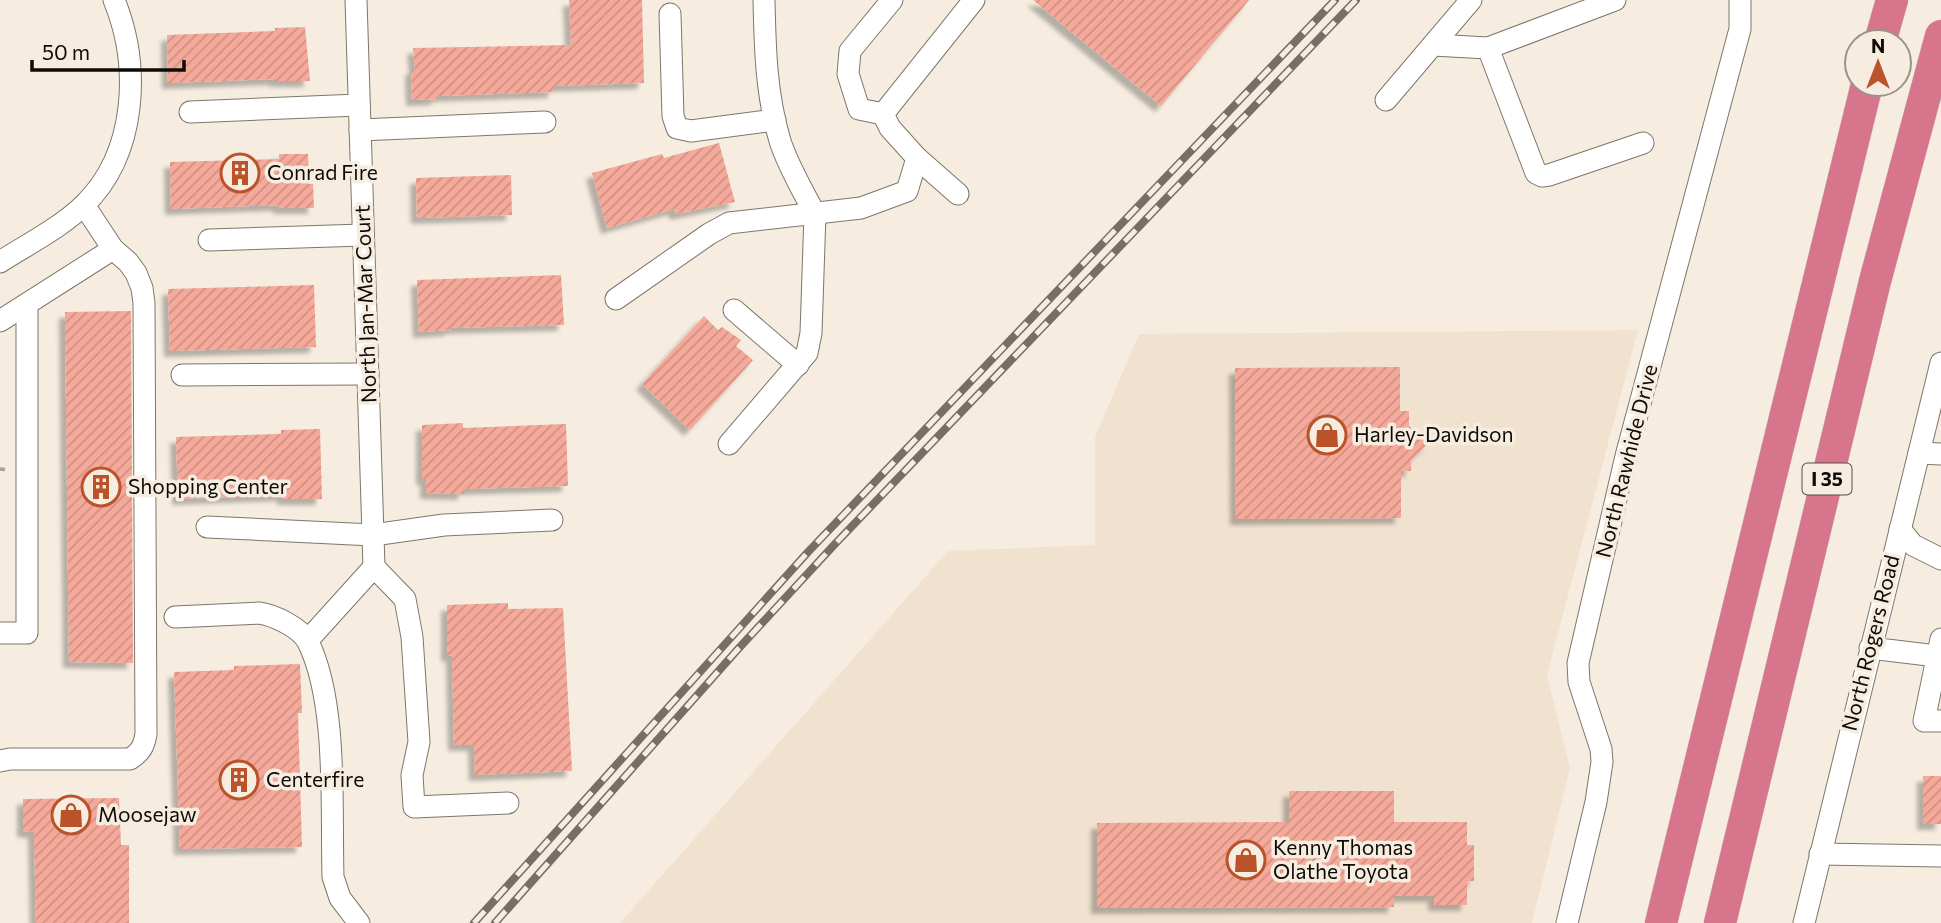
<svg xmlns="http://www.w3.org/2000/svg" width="1941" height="923" font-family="Commissioner,sans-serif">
  <defs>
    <pattern id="building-hatch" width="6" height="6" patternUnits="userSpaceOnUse" patternTransform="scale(1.75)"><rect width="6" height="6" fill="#f5a99a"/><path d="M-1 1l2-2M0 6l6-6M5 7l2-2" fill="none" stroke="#d19083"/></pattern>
    <filter id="shadow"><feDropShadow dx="-6" dy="6" stdDeviation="2" flood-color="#0004"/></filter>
  </defs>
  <rect width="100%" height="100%" fill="#f6ede0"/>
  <!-- commercial -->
  <polygon fill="#f1e2cf" points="1638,330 1547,675 1570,768 1532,923 620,923 948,551 1095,545 1095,437 1139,334"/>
  <!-- building -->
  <g fill="url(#building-hatch)" filter="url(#shadow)">
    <polygon points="569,0 642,0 644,83 554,86 554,92 437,96 437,99 412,100 411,69 415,69 413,48 571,45"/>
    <polygon points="1033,0 1249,0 1161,106"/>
    <polygon points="305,27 310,81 275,81 275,79 168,83 167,35 275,31 275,28"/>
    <polygon points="719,143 735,202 676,214 674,209 607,228 592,173 662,154 664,158"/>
    <polygon points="279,154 308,154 309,184 313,184 314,208 279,208 279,205 171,209 170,162 279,159"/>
    <polygon points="511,175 512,215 417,218 416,178"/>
    <polygon points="561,275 564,325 451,328 451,330 419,332 417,280"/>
    <polygon points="314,285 316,347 170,351 168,289"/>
    <polygon points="131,311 133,663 69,662 65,312"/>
    <polygon points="704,316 718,330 722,327 741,340 736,346 753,360 690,430 642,384"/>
    <polygon points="1400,367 1400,411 1409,411 1409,426 1429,443 1411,460 1411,471 1401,471 1401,518 1236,519 1235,368"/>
    <polygon points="463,423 463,428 566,424 568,486 464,489 464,494 426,493 426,479 422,479 422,425"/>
    <polygon points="320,429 322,499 283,499 283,495 178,499 176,437 281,434 281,430"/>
    <polygon points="508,603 508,609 563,608 572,771 475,775 474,745 454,745 452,655 447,656 447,605"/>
    <polygon points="300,664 302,713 298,713 302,847 180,849 174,672 234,670 234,666"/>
    <rect x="1923" y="776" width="18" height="48"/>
    <polygon points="1289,791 1394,791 1394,822 1467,822 1467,845 1474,845 1474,881 1467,881 1467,905 1434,905 1434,896 1394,896 1394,907 1097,908 1097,823 1289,822"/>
    <polygon points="119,798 121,845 129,845 129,923 36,923 34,832 23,831 23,799"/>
  </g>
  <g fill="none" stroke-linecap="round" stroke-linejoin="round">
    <defs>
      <g id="minor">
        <polyline points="356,0 374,567"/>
        <path d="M764,0C765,48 766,94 780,141C788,166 803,191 815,214"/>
        <polyline points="1615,0 1488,48 1536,173 1542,176 1549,175 1643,143"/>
        <polyline points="670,14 673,116 677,128 691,131 775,120"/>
        <polyline points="1433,45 1488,48"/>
        <polyline points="1386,100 1471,0"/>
        <polyline points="190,112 359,105"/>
        <polyline points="883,114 859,109 848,74 850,51 892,0"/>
        <polyline points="360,130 545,122"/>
        <polyline points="917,158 958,194"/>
        <polyline points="209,240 363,235"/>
        <path d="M0,262C28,244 60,228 84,205C137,153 141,66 114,0"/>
        <polyline points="616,299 709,234 729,223 861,208 907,191 917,158 890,128 883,114 974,0"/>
        <polyline points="734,310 798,365"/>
        <polyline points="0,321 113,249"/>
        <polyline points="182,375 368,374"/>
        <polyline points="729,444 807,353 811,333 815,214"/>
        <polyline points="1919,453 1941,454"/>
        <polyline points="207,527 373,535 444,525 552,520"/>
        <polyline points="1900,529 1913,545 1941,559"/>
        <polyline points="374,567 405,599 412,637 419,742 412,775 414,807 508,803"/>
        <path d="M175,617L259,613C274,615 301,628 308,642C338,702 331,810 333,877L340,898L359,923"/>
        <polyline points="0,633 27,633 27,304"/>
        <polyline points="1941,639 1924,721 1941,721"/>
        <polyline points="308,640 374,567"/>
        <polyline points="1870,648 1937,656"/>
        <path d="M0,761L10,759H130C141,752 144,746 146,734L144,303L142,288L136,273L128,262L113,249L84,205"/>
        <polyline points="1820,854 1941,856"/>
        <polyline points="1567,923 1596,802 1602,762 1601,749 1579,682 1578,663 1626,456 1740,29 1740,0"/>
        <polyline points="1804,923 1941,363"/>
      </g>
      <g id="highway">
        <polyline points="1880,42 1892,0"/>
        <polyline points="1661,923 1867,84"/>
        <polyline points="1720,923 1875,281 1941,36"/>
      </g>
    </defs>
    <!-- minor casing -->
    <use href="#minor" stroke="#7e766b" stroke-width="23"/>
    <!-- highway casing -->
    <use href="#highway" stroke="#cfcecd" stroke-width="33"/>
    <!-- path -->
    <polyline stroke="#a59e94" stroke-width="3.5" stroke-dasharray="5 5" stroke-linecap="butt" points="0,469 9,470"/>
    <!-- minor -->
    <use href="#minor" stroke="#fff" stroke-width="21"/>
    <!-- highway -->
    <use href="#highway" stroke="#d6758c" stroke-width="32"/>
    <defs>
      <g id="rail">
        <polyline points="474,923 808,552 1335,0"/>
        <polyline points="495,923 739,648 834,545 1356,0"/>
      </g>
    </defs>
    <!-- rail casing -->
    <use href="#rail" stroke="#756f67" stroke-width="8"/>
    <!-- rail -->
    <use href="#rail" stroke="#f6ede0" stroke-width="5" stroke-dasharray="16" stroke-linecap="butt"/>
  </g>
  <!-- icons -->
  <defs>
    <symbol id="building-ring" viewBox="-11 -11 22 22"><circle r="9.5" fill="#f6ede0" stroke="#ba5329" stroke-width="1.5"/><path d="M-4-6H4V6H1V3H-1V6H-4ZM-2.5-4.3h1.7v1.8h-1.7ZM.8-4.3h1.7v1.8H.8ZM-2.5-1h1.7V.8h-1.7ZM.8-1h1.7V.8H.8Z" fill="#ba5329"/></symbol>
    <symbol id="shop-ring" viewBox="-11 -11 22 22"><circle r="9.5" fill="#f6ede0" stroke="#ba5329" stroke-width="1.5"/><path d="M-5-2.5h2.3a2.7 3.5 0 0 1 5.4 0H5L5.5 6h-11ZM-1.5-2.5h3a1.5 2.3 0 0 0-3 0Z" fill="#ba5329"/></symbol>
  </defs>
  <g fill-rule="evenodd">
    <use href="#building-ring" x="218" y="151" width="44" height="44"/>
    <use href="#shop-ring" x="1305" y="413" width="44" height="44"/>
    <use href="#building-ring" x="79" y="465" width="44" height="44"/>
    <use href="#building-ring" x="217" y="758" width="44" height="44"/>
    <use href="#shop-ring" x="49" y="793" width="44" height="44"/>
    <use href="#shop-ring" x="1224" y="838" width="44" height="44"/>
  </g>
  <g text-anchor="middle" stroke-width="7" stroke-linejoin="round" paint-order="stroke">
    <!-- shield labels -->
    <rect fill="#f6ede0" stroke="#544f48" stroke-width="2" x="1802.5" y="463.5" width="49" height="31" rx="5"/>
    <g font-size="19" font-weight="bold" fill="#0e0b07">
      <text x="1827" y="486">I 35</text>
    </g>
    <!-- poi labels -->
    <g font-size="21" fill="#0e0b07" stroke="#f6ede0" text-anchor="start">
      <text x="267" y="180">Conrad Fire</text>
      <text x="1354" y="442">Harley-Davidson</text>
      <text x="128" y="494">Shopping Center</text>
      <text x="266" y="787">Centerfire</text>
      <text x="98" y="822">Moosejaw</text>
      <text x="1273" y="855">Kenny Thomas<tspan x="1273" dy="24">Olathe Toyota</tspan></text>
    </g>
    <!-- street labels -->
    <g font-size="21" fill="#0e0b07" stroke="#f6ede0">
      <text transform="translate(366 304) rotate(-92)" y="7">North Jan-Mar Court</text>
      <text transform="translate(1627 461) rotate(-76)" y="7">North Rawhide Drive</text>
      <text transform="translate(1871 643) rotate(-76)" y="7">North Rogers Road</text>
    </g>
  </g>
  <!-- north arrow -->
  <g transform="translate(1878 63)"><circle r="33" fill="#f6ede0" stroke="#999389" stroke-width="2"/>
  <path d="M0-5L12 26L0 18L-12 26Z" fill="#ba5329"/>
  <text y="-10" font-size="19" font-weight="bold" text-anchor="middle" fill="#0e0b07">N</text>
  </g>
  <!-- scale -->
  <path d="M32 60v10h152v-10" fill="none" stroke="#0e0b07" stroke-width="3.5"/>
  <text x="42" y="60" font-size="21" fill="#0e0b07" stroke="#f6ede0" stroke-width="5" paint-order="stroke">50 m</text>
</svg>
